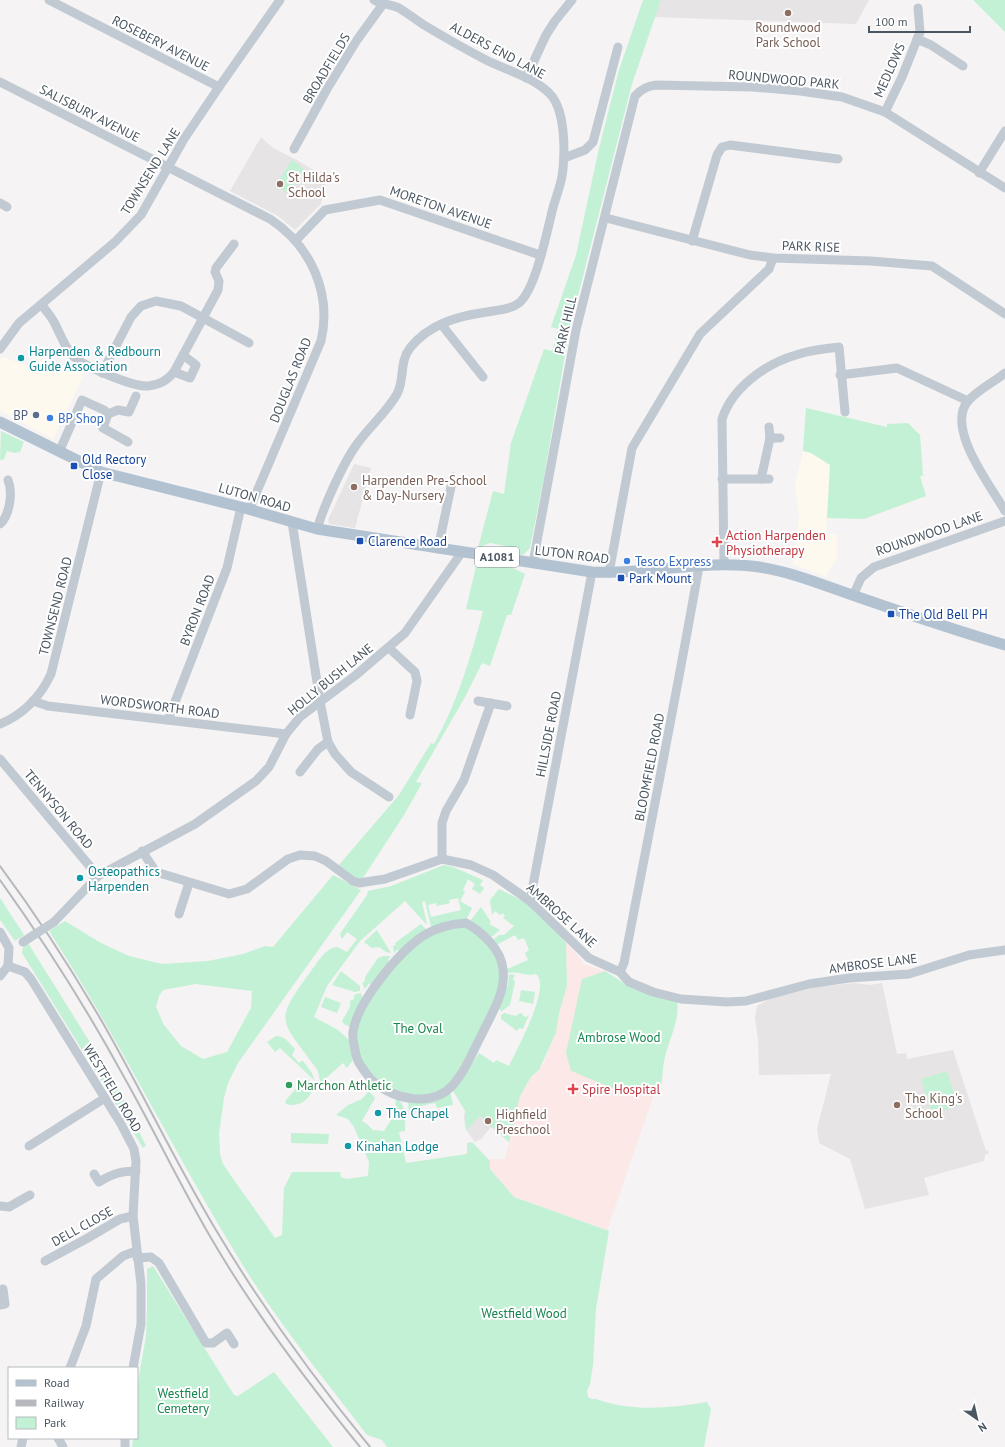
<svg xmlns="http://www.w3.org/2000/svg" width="1005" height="1447" font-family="'PT Sans',sans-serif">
  <rect width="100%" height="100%" fill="#f5f3f3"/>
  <!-- commercial -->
  <g fill="#fdf9ef">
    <polygon points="2,357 30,366 34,357 85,373 53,439 0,411 0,359"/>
    <polygon points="803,451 811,453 830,464 826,533 837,535 837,559 827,573 828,577 793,564 799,517 795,485"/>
  </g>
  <!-- education -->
  <g fill="#e6e4e5">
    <polygon points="661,0 869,0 856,24 654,17"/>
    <polygon points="261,137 273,148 299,161 327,179 321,204 295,230 278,216 230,191"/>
    <polygon points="354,464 371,468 355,528 329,524 328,520"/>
    <polygon points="855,983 870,985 882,983 897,1054 906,1053 907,1059 953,1050 986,1151 988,1150 989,1153 985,1155 984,1161 924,1178 929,1195 865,1209 850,1159 819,1143 817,1129 831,1074 759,1075 758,1039 755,1018 757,1006 769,999 816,987"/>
    <polygon points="470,1106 509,1142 491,1127 481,1139 475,1142 466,1130 464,1119 464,1114"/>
  </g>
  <!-- medical -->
  <polygon fill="#fce8e6" points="566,943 580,958 583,964 605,971 582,979 571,1071 629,1092 649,1095 654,1094 607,1230 514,1197 489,1167 490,1159 505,1159 520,1096 531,1077 536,1074 543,1064 556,1033 559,1013 567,986"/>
  <!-- green -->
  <g fill="#c3f1d5" fill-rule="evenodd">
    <polygon points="643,0 661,0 632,84 569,331 544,477 530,548 523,555 509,553 510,547 490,543 478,548 493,491 504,494 511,443 544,349 552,351 558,329 551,327 576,255 599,148 619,70"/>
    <polygon points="973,0 1005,0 1005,32"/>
    <polygon points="292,160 304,169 289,194 276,185"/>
    <polygon points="806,408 887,427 887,424 908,423 920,435 923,476 920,476 926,496 864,519 827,518 830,465 811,453 803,451"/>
    <polygon points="1,431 24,442 20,452 15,453 7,451 4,459 0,460"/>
    <path d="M477,562L513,568L525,574L511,615H507L490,666L482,663L465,697L416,782L422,783L404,815L361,881L338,866L399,795L431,743L434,744C457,703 471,657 483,611L466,609Z"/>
    <path d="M444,865L453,867L483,880L480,885L484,888L480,894L472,889L475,884L468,879L463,890L465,892L460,901L472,908L466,920L433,928L431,926L425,901L422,902L427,925L405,901L360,941L327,986L314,1017L338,1030L351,1042L353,1060L347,1068L343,1063L325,1079L328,1083L322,1084C318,1079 320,1073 316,1068C281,1019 272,1024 311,971C319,961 324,949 337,947L347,952L357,939L347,932L342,939L340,934L367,895L368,891L391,886ZM458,898L461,910L431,917L428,905L436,903L437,906L450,903L449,900Z"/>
    <path d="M333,875L361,890L238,1063L228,1083L224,1098L219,1133L220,1154L223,1164L234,1180L275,1238L282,1235L284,1188L292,1172H340L341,1177L346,1179L368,1176L369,1162L354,1127L348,1119L336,1115L348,1105L362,1099L369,1091L375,1098L362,1121L368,1125L373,1130L384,1131L395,1114L396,1097C407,1106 405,1118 405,1131L399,1132L406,1163L467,1154V1143L472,1142L490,1161V1169L514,1197L609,1231L596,1309L593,1365L590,1384L587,1391L588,1397C592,1400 595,1398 599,1400C634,1412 672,1408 707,1402L711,1409L704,1447H387L382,1440L367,1435C322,1376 274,1318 236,1254C171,1147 117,1035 49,931L65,921L101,943L129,956L162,964L208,961L243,954L265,946L273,947ZM196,984L252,991L251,1008L227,1052L203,1059L181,1046L164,1025L156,1007L159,996L163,990Z"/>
    <path d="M499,889L525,902L547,921L566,943L567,986L559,1013L556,1033L539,1070L531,1077L520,1096L509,1142L480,1116L466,1130L465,1111L452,1089L472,1064L479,1053L494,1063L496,1060L509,1066C516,1051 552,986 536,974C526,977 519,971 509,973L505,970L528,960L525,953L529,950L524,938L518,940L515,935L496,945L492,941L499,935H504L514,926L503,918L505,916L503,913L500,915L495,911L492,915L490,900Z"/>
    <polygon points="0,898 24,935 15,941 0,920"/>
    <polygon points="481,907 491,922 489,924 500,930 490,938 470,921"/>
    <polygon points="421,924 428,931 399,954 398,949 394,953 393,946 396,945 395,943"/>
    <polygon points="464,925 482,936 498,959 500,985 487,1020 451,1082 436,1095 403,1095 375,1079 361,1060 356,1041 359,1020 365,1006 399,959 432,934"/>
    <polygon points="377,930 391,953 386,952 379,947 372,948 364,942"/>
    <polygon points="28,943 116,1084 146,1146 143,1148 22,953 23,947"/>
    <polygon points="383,956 391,956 388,959 389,964 372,987 369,983 365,989 362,983 365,981 365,977 378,958"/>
    <polygon points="341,971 360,986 360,991 355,992 332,985"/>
    <path d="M605,971L633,989L677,1001C680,1022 668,1041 664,1061C662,1072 663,1082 659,1092C631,1101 597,1081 571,1071L566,1053L582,979Z"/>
    <polygon points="509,974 515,975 513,979 515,982 510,1005 501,1012 498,1006 504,988 508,986"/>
    <polygon points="521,990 535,992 533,1004 519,1001"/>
    <polygon points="361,993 363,1000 352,1028 344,1024 342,1021 350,1007 350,1001 354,999 354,995"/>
    <polygon points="325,997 341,1003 337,1013 321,1007"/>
    <polygon points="504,1013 516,1016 520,1013 523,1014 523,1016 526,1017 529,1015 523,1029 519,1028 517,1031 501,1019 501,1015"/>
    <path d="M276,1036C285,1036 289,1043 295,1049L292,1055L299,1063L301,1061H303L312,1073L315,1081L280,1048L275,1052L267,1042Z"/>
    <polygon points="947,1071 958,1106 932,1114 921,1079"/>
    <path d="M306,1077L314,1085C311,1098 301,1108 286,1104L285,1101Z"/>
    <polygon points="450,1091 453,1105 437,1108 435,1103 416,1107 417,1112 409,1114 408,1102"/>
    <polygon points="291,1133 329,1134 328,1144 291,1143"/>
    <polygon points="153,1266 234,1395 238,1396 274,1372 333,1447 132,1447 133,1438 137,1438 137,1387 146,1336 147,1312 147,1269"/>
  </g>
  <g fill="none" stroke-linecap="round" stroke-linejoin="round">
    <!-- minor -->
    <g stroke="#c1cad2" stroke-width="9">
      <polyline points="49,0 219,87"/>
      <polyline points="917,39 931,45 963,66"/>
      <polyline points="526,78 546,35 555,21 572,0"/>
      <path d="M0,82L270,219C311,246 332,293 321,341L249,510"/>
      <polyline points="885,112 902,77 920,32 918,8"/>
      <polyline points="294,149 327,89 357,40 383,4"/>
      <polyline points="564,158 585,150 593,142 618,47"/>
      <polyline points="979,173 1005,131"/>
      <polyline points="0,203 7,207"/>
      <polyline points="606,218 750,255 773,258 871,261 932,266 1005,314"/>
      <polyline points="296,240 325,210 380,200 540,255"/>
      <polyline points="692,241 717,155 722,147 730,145 838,159"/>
      <path d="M42,305C46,311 51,316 54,322C60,333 64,346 72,355C82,366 133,387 148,386C159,385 167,381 174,372L218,290L219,281L215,272L216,268L234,244"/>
      <polyline points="441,324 483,377"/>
      <polyline points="0,349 19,323 115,242 141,215 184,139 219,87 280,0"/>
      <polyline points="174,372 190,378 196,365 183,355"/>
      <polyline points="102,373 131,317 141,306 156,301 181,306 249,343"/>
      <path d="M1005,373C994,382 978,390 968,401C945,428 991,486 1005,511"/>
      <polyline points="840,375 897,368 968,401"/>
      <polyline points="108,414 103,428 128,442"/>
      <polyline points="769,427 770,438"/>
      <polyline points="59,452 82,400 104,410 108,414 118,410 129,412 136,396"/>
      <polyline points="722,479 769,479"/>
      <polyline points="761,479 770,438 780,438"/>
      <polyline points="292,522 320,701 328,742 335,754 351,772 389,797"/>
      <path d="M0,524C10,515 13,492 8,480"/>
      <path d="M317,529C324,506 343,463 357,444C369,427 387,412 397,394C405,379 399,362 410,348C429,324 458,316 487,312C497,310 510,310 519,303C535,290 546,236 551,216C554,200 562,185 563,169C565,148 565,108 549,93C533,77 506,70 486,60C465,49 444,37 424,25C415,19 407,13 399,8C391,4 382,5 374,0"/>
      <polyline points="438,549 453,477"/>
      <path d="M533,563L576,330L635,96C641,89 647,86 656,85L752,87L800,91L842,97L885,112L1005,188"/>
      <path d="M724,564L722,419C732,388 765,364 796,355C810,350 824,349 839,347L845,412"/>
      <polyline points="609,573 632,448 700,334 769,269 773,258"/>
      <polyline points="853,596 861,578 874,567 1005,521"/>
      <polyline points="389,648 415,672 417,681 410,715"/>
      <polyline points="33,701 48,706 286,734"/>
      <polyline points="478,701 507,706"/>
      <polyline points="168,720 227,568 241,507"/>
      <path d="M0,724C23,715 41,696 51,674L101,472"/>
      <polyline points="0,759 98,876"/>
      <polyline points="300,772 318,749 328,742"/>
      <polyline points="142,851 156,872 229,894 247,889 288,859 300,855 315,856 326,861 353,881 359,883 385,879 442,859 471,865 493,875 530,901 589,958 620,972 629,982 653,992 681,999 727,1002 746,1001 809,984 849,978 909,974 969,955 1005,950"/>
      <polyline points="442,859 442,823 446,811 464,780 491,703"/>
      <polyline points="530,901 592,572"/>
      <polyline points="179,914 189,883"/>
      <polyline points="54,922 98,876 195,824 256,781 269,767 286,734 300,717 356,675 405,633 462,552"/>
      <path d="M466,923C482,932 501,949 503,969C506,992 492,1013 482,1034C473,1051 465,1072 452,1086C432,1107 395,1100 374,1082C369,1078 365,1072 361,1066C357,1061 356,1056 355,1050C354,1044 352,1037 353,1032C357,1002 399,952 423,936C437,927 451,924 466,923Z"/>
      <polyline points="0,932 9,948 8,966"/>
      <polyline points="8,966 25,972 31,979 121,1124 134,1149 136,1161 133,1216 141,1284 141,1324 133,1368"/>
      <path d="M620,972L624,963C649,833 675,703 698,572L697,565"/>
      <polyline points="0,976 8,966"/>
      <polyline points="29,1146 105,1098"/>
      <path d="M94,1174L99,1182C112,1174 121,1171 136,1171"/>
      <polyline points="0,1206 9,1207 30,1195"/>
      <polyline points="137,1258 151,1257 159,1263 206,1343 213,1343 227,1333 234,1344"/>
      <polyline points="45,1261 86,1239 120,1219 133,1216"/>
      <polyline points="0,1305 5,1304 3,1289"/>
      <polyline points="70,1368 86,1326 96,1279 123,1256 136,1251"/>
      <polyline points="58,1438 63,1447"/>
      <polyline points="21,1447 23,1438"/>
      <polyline points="125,1447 125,1438"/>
    </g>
    <!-- major -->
    <path stroke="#b3c2d1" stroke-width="11" d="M0,422L101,472L241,507L317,529L592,572C648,575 703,559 759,567C793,572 825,586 858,597C907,614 955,630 1005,645"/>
    <!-- rail -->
    <g stroke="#b5b8bd" stroke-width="2">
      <path d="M0,866C35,913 67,962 97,1013C140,1086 175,1163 219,1235C264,1310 315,1380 370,1447"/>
      <path d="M0,880C45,943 87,1009 124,1077C154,1130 180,1185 211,1238C254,1312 306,1380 360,1447"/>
    </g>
    <!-- minor-bridge -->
    <polyline stroke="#c1cad2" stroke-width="9" points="23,942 54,922"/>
  </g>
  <!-- markers -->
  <g fill="#8d6e63" stroke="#fff" stroke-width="1.5">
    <circle cx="788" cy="13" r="4"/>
    <circle cx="280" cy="184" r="4"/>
    <circle cx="354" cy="487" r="4"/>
    <circle cx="897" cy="1105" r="4"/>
    <circle cx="488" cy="1121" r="4"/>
  </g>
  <g fill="#0f9aa8" stroke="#fff" stroke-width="1.5">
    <circle cx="21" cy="358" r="4"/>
    <circle cx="80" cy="878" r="4"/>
    <circle cx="378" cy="1113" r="4"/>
    <circle cx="348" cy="1146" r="4"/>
  </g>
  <circle fill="#5c6f8a" stroke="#fff" stroke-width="1.5" cx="36" cy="415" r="4"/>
  <g fill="#3f7fe0" stroke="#fff" stroke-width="1.5">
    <circle cx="50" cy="418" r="4"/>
    <circle cx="627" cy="561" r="4"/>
  </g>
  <g fill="#1a4fb4" stroke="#fff" stroke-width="1.5">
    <rect x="70" y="462" width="8" height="8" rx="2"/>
    <rect x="356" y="537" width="8" height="8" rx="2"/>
    <rect x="617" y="574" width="8" height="8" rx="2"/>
    <rect x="887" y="610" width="8" height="8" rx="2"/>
  </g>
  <g fill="#e0444e" stroke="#fff" stroke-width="1.5">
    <path d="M715 536h4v4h4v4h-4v4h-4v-4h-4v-4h4z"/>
    <path d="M571 1083h4v4h4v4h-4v4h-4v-4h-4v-4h4z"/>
  </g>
  <circle fill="#2e9e5b" stroke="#fff" stroke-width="1.5" cx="289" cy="1085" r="4"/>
  <g text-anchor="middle" stroke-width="4" stroke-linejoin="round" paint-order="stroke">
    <!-- shield labels -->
    <rect fill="#fff" stroke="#808990" stroke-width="1" x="475" y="547" width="44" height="20" rx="3"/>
    <g font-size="12" font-weight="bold" fill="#4a5661">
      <text x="497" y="561">A1081</text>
    </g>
    <!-- education labels -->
    <g font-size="13" fill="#785e54" stroke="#fff" text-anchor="start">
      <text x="788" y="32" text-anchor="middle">Roundwood<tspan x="788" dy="15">Park School</tspan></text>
      <text x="288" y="182">St Hilda's<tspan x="288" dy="15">School</tspan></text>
      <text x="362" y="485">Harpenden Pre-School<tspan x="362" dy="15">&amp; Day-Nursery</tspan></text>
      <text x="905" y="1103">The King's<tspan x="905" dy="15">School</tspan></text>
      <text x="496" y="1119">Highfield<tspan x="496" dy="15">Preschool</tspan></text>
    </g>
    <!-- street labels -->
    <g font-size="13" fill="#4a5661" stroke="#fff">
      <text transform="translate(161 43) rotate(27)" y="5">ROSEBERY AVENUE</text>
      <text transform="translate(498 50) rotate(28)" y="5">ALDERS END LANE</text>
      <text transform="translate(326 68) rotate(-59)" y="5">BROADFIELDS</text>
      <text transform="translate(889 70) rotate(-66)" y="5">MEDLOWS</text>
      <text transform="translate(784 79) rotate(5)" y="5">ROUNDWOOD PARK</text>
      <text transform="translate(90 113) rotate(27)" y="5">SALISBURY AVENUE</text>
      <text transform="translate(150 171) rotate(-58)" y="5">TOWNSEND LANE</text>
      <text transform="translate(441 207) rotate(19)" y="5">MORETON AVENUE</text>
      <text transform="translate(811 246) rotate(2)" y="5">PARK RISE</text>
      <text transform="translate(565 325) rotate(-77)" y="5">PARK HILL</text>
      <text transform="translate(290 380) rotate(-68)" y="5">DOUGLAS ROAD</text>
      <text transform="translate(255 497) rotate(16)" y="5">LUTON ROAD</text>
      <text transform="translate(929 533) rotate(-19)" y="5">ROUNDWOOD LANE</text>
      <text transform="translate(572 554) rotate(7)" y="5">LUTON ROAD</text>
      <text transform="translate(55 606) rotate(-76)" y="5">TOWNSEND ROAD</text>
      <text transform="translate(197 610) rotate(-69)" y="5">BYRON ROAD</text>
      <text transform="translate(330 679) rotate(-39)" y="5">HOLLY BUSH LANE</text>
      <text transform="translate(160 706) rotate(7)" y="5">WORDSWORTH ROAD</text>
      <text transform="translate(548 734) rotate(-79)" y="5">HILLSIDE ROAD</text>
      <text transform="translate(649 767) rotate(-79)" y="5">BLOOMFIELD ROAD</text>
      <text transform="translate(59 809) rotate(50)" y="5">TENNYSON ROAD</text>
      <text transform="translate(562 915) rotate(42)" y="5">AMBROSE LANE</text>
      <text transform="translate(873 963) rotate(-7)" y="5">AMBROSE LANE</text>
      <text transform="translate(113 1088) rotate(59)" y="5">WESTFIELD ROAD</text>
      <text transform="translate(82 1226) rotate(-29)" y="5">DELL CLOSE</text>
    </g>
    <!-- culture labels -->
    <g font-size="13" fill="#0d838f" stroke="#fff" text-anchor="start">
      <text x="29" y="356">Harpenden &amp; Redbourn<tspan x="29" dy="15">Guide Association</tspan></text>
      <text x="88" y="876">Osteopathics<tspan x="88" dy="15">Harpenden</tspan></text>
      <text x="386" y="1118">The Chapel</text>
      <text x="356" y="1151">Kinahan Lodge</text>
    </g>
    <!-- service labels -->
    <g font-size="13" fill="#4e5e75" stroke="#fff" text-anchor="end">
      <text x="28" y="420">BP</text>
    </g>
    <!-- shop labels -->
    <g font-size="13" fill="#366cbe" stroke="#fff" text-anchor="start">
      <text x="58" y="423">BP Shop</text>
      <text x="635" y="566">Tesco Express</text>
    </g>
    <!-- transit labels -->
    <g font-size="13" fill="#164399" stroke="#fff" text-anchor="start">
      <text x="82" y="464">Old Rectory<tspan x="82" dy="15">Close</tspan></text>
      <text x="368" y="546">Clarence Road</text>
      <text x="629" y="583">Park Mount</text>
      <text x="899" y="619">The Old Bell PH</text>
    </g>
    <!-- health labels -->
    <g font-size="13" fill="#be3a42" stroke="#fff" text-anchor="start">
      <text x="726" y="540">Action Harpenden<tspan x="726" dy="15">Physiotherapy</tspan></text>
      <text x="582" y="1094">Spire Hospital</text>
    </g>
    <!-- park labels -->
    <g font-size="13" fill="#17864f" stroke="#fff">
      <text x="418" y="1033">The Oval</text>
      <text x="619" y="1042">Ambrose Wood</text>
      <text x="524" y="1318">Westfield Wood</text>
      <text x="183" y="1398">Westfield<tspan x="183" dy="15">Cemetery</tspan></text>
    </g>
    <!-- leisure labels -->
    <g font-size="13" fill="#27864d" stroke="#fff" text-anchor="start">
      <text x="297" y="1090">Marchon Athletic</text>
    </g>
  </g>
  <!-- legend -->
  <rect x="8" y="1367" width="130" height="72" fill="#ffffff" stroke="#b7bbc0"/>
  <rect x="16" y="1380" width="20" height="6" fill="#b3c2d1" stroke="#b7bbc0"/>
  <text x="44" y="1387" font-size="12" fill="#4a5661">Road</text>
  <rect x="16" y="1400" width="20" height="6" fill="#b5b8bd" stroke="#b7bbc0"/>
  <text x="44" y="1407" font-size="12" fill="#4a5661">Railway</text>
  <rect x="16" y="1417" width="20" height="12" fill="#c3f1d5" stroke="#b7bbc0"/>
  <text x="44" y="1427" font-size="12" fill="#4a5661">Park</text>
  <!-- north arrow -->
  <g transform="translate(977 1419) rotate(146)" stroke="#ffffff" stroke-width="3" paint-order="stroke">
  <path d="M0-3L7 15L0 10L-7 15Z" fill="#4a5661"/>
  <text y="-6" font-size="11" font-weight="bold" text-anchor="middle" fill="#4a5661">N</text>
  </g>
  <!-- scale -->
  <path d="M869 26v6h101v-6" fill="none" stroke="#4a5661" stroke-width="2"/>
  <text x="875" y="26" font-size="12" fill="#4a5661" stroke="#ffffff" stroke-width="3" paint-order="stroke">100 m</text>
</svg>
